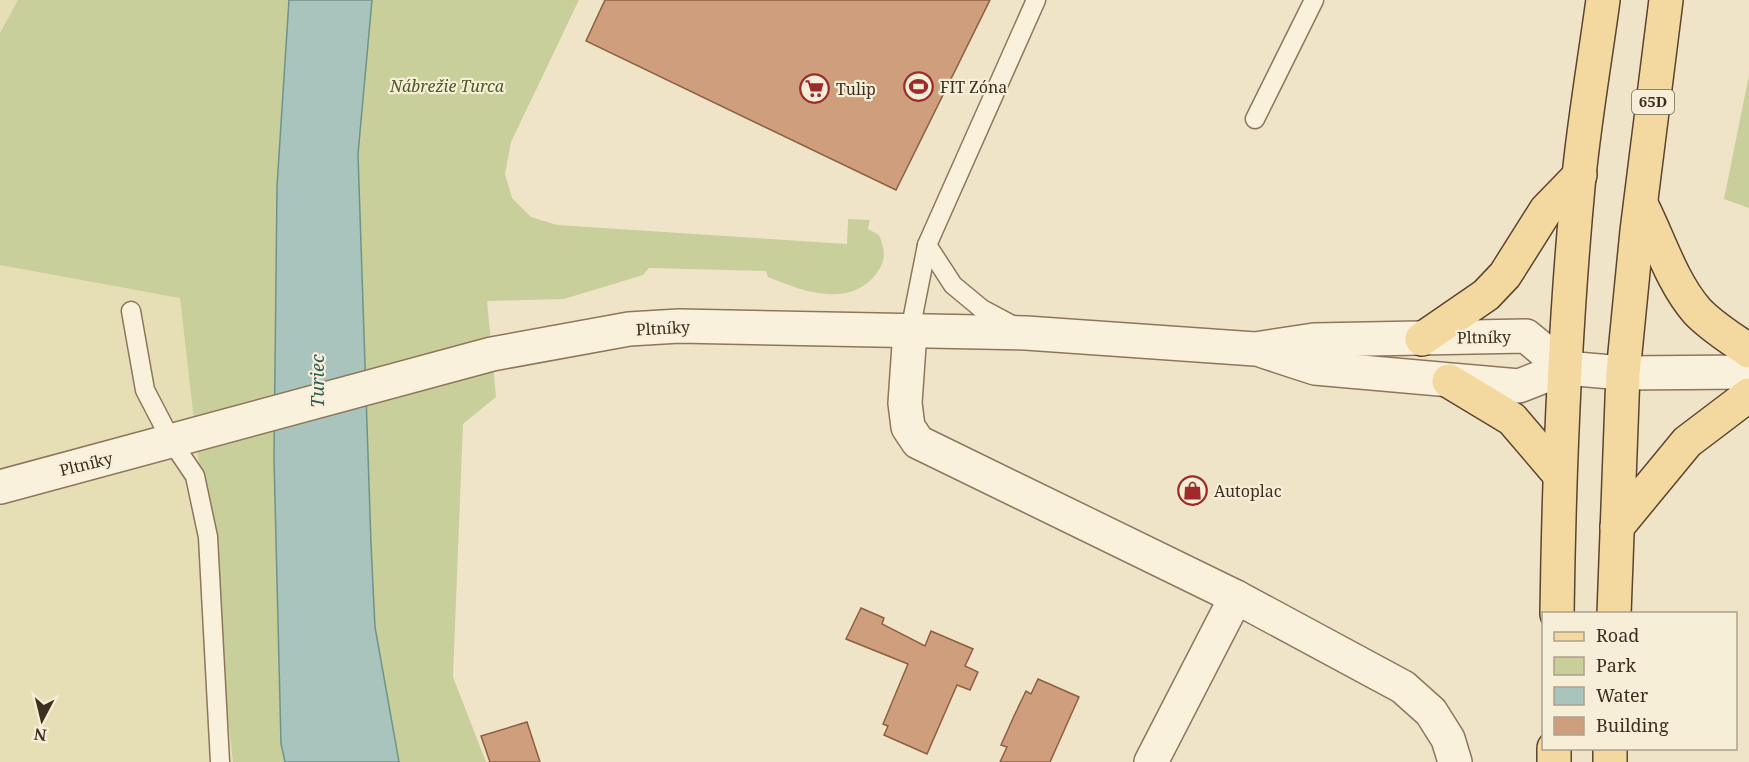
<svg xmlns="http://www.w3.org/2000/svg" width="1749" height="762" font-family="'Noto Serif',serif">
  <rect width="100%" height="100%" fill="#f0e4c8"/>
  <!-- farmland -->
  <polygon fill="#e6deb5" points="0,0 198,0 180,298 233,762 0,762"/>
  <!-- green -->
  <g fill="#c9cf9b">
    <path d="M18,0H579L511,142L505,174L512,198L531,217L557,225L847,244L848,219L870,220L868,229L879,235C885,250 887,260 876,274C849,309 802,291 768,277L766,271L649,268L643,275L564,299L487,301L496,397L463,424L453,677L486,762H233L180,298L0,265V33Z"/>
    <polygon points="1749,75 1749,208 1724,199"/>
  </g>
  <!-- water -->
  <polygon fill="#a9c4bc" stroke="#6f938a" stroke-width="1.5" points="289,0 372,0 358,154 371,544 375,627 399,762 285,762 281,744 274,459 277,186"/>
  <!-- building -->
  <g fill="#cf9f7d" stroke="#8d5f41" stroke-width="1.5">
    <polygon points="605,0 990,0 896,190 586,41"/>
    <polygon points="861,608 884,618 882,624 925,646 931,631 973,649 965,666 978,672 970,690 957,685 927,754 884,735 888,726 883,724 908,664 846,639"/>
    <polygon points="1038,679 1079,697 1050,762 1000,762 1007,747 1001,745 1014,716 1026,691 1031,694"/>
    <polygon points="527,722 540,762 490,762 481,736"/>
  </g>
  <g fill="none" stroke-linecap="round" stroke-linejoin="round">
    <defs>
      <g id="service">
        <polyline points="1255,119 1314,0"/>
        <polyline points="927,245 953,285 982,309 1016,327"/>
        <polyline points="131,311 145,390 172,442 195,476 208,537 220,762"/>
        <polyline points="910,331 927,245 1036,0"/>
      </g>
      <g id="minor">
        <polyline points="910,331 905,403 908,427 918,442 1236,597 1403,687 1431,712 1448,739 1455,762"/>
        <polyline points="1623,373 1749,372"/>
        <polyline points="1151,762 1236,597"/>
      </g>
      <g id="tertiary">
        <polyline points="1263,351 1315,368 1519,386 1565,368 1623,373"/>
        <polyline points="0,487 492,354 629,329 679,326 1026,333 1255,349 1314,340 1526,336 1565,368"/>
      </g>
      <g id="primary">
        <path d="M1641,204C1659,239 1671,281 1697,311C1712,327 1731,338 1749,351"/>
        <polyline points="1422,339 1486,295 1505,275 1546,210 1580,175"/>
        <polyline points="1449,381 1512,419 1559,474"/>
        <polyline points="1617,527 1687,442 1749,395"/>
        <path d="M1557,614C1559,468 1565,322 1579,176C1585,117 1595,59 1603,0"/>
        <polyline points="1614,614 1623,373 1637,231 1666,0"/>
        <polyline points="1610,748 1610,762"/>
        <polyline points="1554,762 1554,748"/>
      </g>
    </defs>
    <!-- service casing -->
    <use href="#service" stroke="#8d765c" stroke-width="21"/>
    <!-- minor casing -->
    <use href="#minor" stroke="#8d765c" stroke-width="36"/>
    <!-- tertiary casing -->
    <use href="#tertiary" stroke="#8d765c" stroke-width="36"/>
    <!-- primary casing -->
    <use href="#primary" stroke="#5b4430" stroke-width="36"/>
    <!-- service -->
    <use href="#service" stroke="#faf1dc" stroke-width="18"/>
    <!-- minor -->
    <use href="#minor" stroke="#faf1dc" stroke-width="33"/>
    <!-- tertiary -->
    <use href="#tertiary" stroke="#faf1dc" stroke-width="33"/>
    <!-- primary -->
    <use href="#primary" stroke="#f3d9a0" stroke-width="33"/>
  </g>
  <!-- icons -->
  <defs>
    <symbol id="stadium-ring" viewBox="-11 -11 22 22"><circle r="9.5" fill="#f7eed8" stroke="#9e2a2b" stroke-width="1.5"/><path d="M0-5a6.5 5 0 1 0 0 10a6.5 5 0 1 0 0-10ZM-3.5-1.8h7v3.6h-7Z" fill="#9e2a2b"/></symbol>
    <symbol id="supermarket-ring" viewBox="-11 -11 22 22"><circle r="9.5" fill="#f7eed8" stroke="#9e2a2b" stroke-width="1.5"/><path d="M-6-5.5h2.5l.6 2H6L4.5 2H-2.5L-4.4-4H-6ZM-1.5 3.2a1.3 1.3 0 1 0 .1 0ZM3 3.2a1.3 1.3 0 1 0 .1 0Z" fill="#9e2a2b"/></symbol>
    <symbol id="shop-ring" viewBox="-11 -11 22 22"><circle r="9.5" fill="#f7eed8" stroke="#9e2a2b" stroke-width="1.5"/><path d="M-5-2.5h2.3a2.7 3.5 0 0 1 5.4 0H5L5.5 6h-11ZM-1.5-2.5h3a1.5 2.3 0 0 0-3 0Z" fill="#9e2a2b"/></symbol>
  </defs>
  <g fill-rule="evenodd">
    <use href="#stadium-ring" x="902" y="70" width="33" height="33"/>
    <use href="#supermarket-ring" x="798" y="72" width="33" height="33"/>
    <use href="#shop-ring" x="1176" y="474" width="33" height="33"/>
  </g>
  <g text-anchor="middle" stroke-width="4.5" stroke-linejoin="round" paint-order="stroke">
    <!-- shield labels -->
    <rect fill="#f7eed8" stroke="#756857" stroke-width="1.5" x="1632" y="90" width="42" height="24" rx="4.5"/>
    <g font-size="15" font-weight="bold" fill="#3d2e20">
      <text x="1653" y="107">65D</text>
    </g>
    <!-- park labels -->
    <g font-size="16" font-style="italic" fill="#4d5a26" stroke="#f7eed8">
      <text x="447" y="92">Nábrežie Turca</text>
    </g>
    <!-- poi labels -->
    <g font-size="16" fill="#3d2e20" stroke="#f7eed8" text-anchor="start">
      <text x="940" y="93">FIT Zóna</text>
      <text x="836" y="95">Tulip</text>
      <text x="1214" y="497">Autoplac</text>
    </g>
    <!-- street labels -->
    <g font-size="16" fill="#3d2e20" stroke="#f7eed8">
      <text transform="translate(663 328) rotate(-3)" y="6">Pltníky</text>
      <text transform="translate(1484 337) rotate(-1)" y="6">Pltníky</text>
      <text transform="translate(86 464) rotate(-14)" y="6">Pltníky</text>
    </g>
    <!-- water labels -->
    <g font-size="18" font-style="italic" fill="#2f5d5a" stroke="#f7eed8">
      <text transform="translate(318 381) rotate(-90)" y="6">Turiec</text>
    </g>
  </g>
  <!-- legend -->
  <rect x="1542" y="612" width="195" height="138" fill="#f7eed8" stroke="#ada18e" stroke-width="1.5"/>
  <rect x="1554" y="632" width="30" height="9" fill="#f3d9a0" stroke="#ada18e" stroke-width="1.5"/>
  <text x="1596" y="642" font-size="18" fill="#3d2e20">Road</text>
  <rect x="1554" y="657" width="30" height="18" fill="#c9cf9b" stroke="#ada18e" stroke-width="1.5"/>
  <text x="1596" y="672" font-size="18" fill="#3d2e20">Park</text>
  <rect x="1554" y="687" width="30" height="18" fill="#a9c4bc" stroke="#ada18e" stroke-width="1.5"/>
  <text x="1596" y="702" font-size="18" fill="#3d2e20">Water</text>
  <rect x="1554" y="717" width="30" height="18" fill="#cf9f7d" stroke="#ada18e" stroke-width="1.5"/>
  <text x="1596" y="732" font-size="18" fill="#3d2e20">Building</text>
  <!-- north arrow -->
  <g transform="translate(42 720) rotate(187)" stroke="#f7eed8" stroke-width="4.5" paint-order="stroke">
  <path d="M0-4.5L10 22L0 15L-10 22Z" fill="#3d2e20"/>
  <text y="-9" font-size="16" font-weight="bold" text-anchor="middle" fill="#3d2e20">N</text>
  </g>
</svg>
